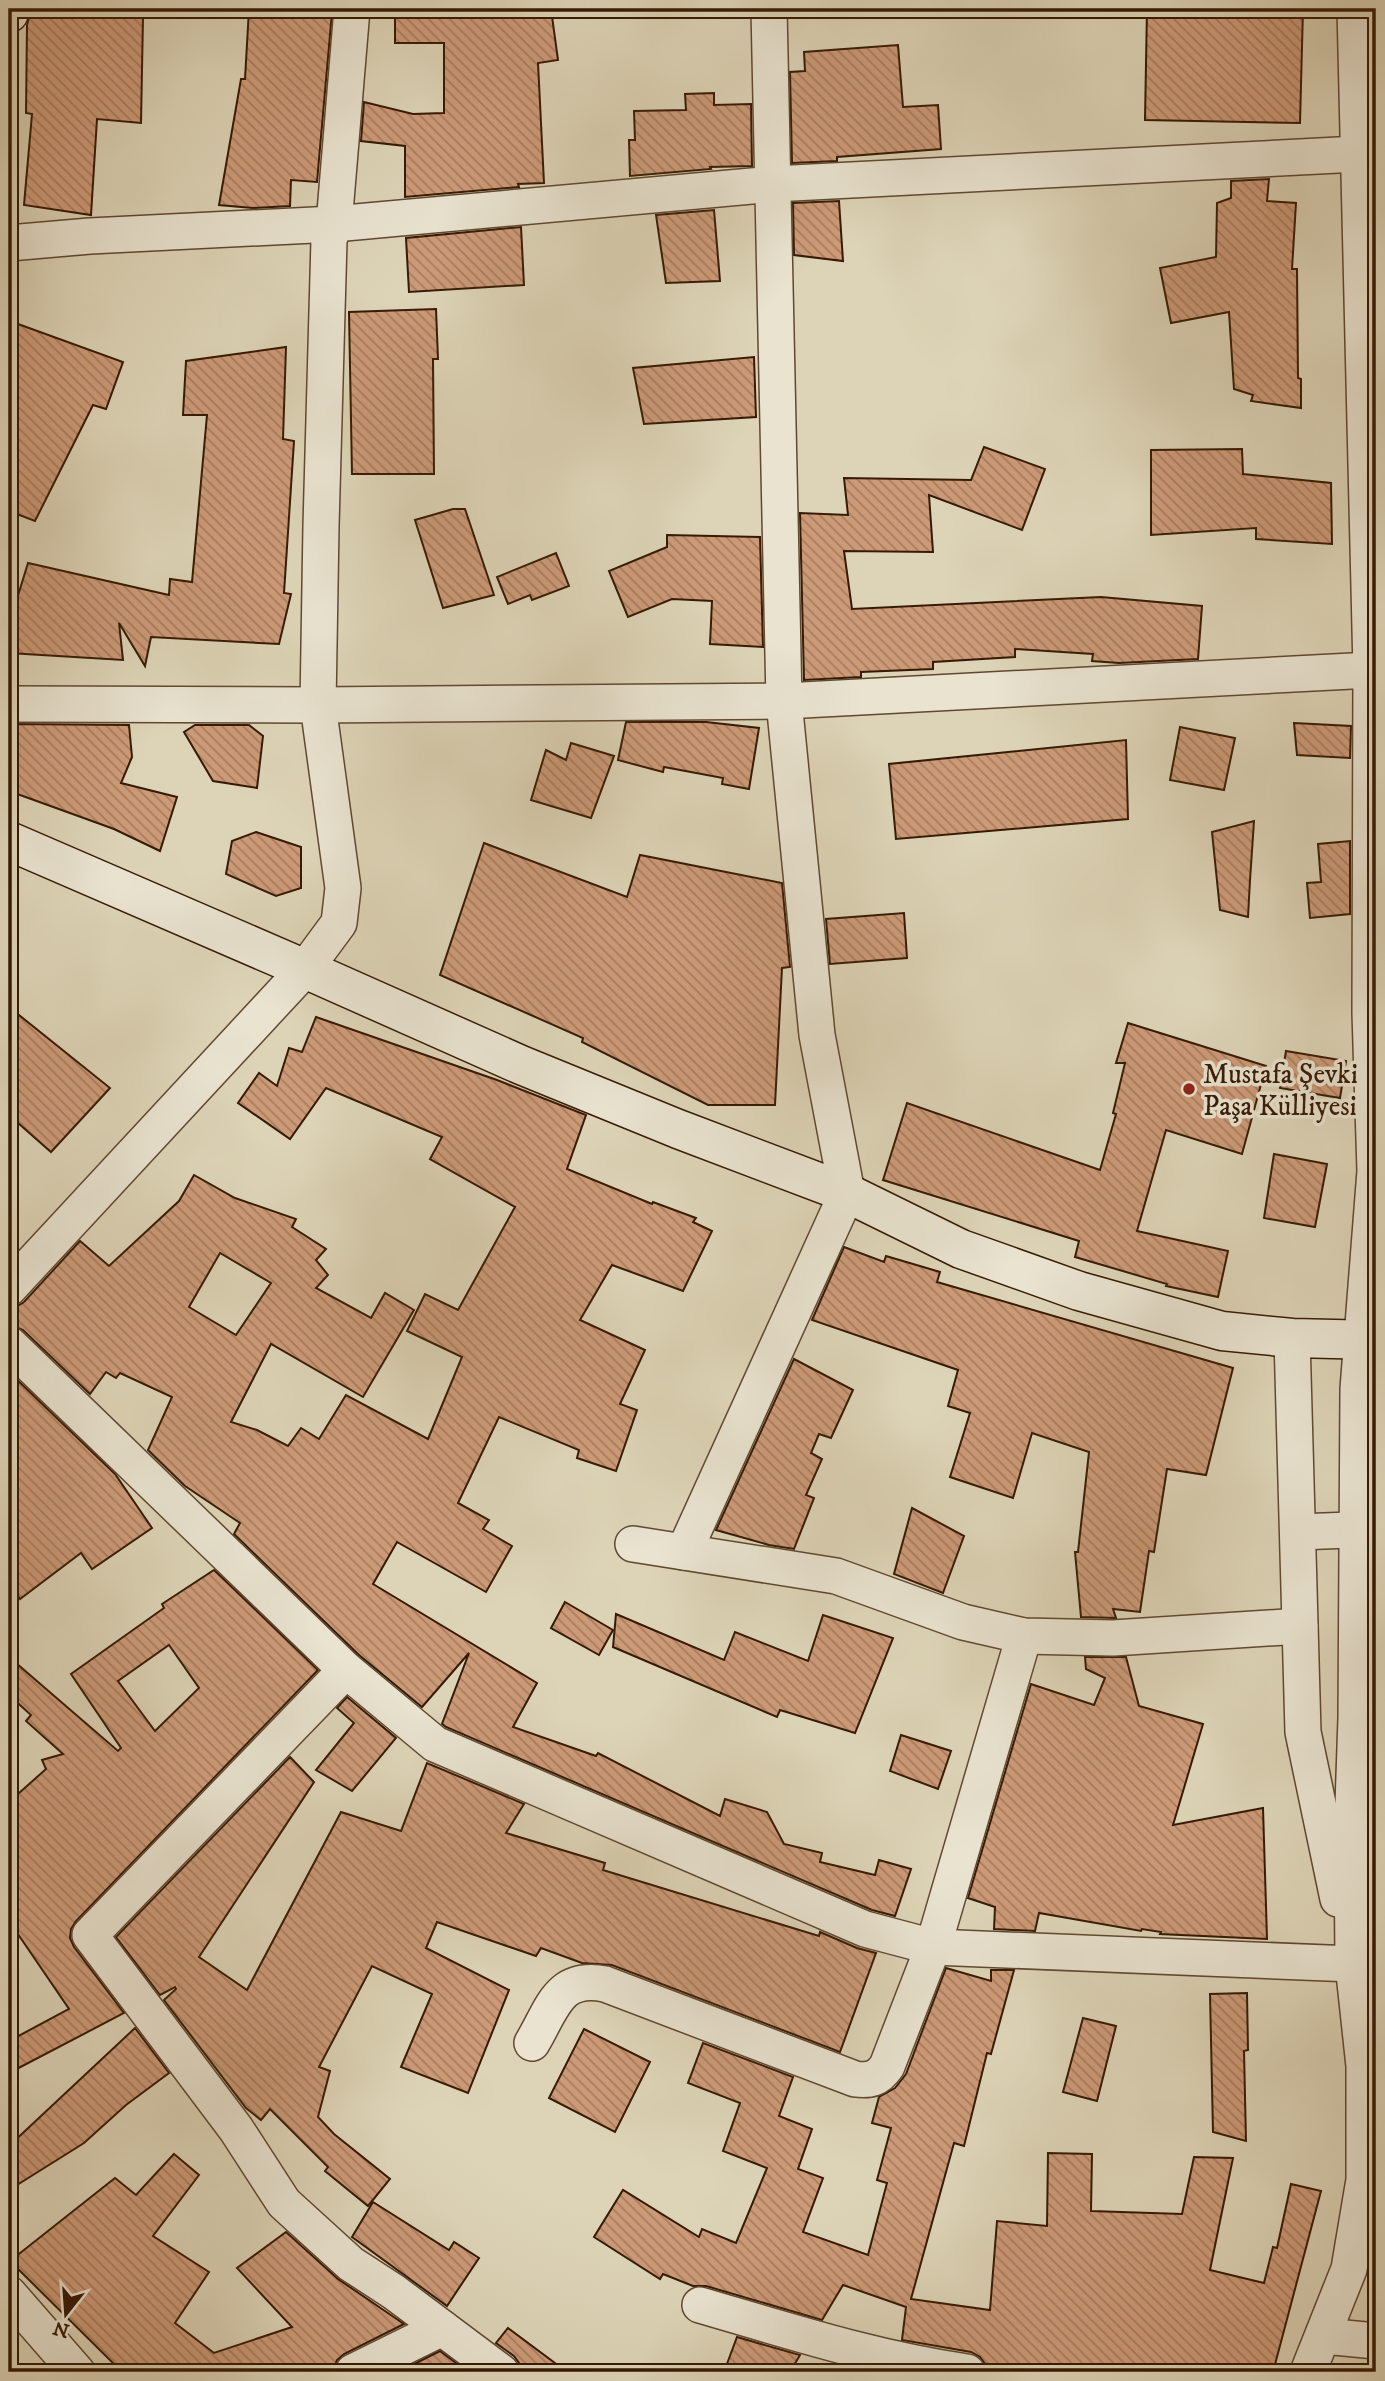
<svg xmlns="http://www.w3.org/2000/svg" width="1385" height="2381" font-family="'IM FELL DW Pica',serif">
  <defs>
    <pattern id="building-back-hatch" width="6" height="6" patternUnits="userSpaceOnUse" patternTransform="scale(1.75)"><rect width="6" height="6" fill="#cd9a78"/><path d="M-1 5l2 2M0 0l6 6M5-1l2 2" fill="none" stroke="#a77d60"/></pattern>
  </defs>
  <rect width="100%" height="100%" fill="#ddd4b7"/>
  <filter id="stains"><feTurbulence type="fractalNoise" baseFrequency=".00286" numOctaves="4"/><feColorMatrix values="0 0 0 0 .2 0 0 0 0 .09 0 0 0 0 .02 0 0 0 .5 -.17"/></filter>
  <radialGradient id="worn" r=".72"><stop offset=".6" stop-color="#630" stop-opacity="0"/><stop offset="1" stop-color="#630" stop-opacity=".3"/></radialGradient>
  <!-- building -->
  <g fill="url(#building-back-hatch)" stroke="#361a04" stroke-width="2" fill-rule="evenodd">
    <polygon points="31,9 143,17 141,123 97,119 91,215 24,205 32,114 26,113 27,25"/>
    <polygon points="249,9 304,9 332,12 317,182 291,180 290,206 253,208 219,205 241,79 245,79"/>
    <polygon points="395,9 551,9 558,60 538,63 544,183 518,184 519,187 405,197 405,146 361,141 364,102 413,114 444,113 444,43 395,43"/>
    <polygon points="1147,9 1303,9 1300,123 1145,120"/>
    <polygon points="898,45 903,107 938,105 941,149 837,157 837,161 792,163 790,72 805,71 804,52"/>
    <polygon points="714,93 714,105 751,104 752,166 710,167 711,169 630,176 629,140 635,140 634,111 686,110 685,94"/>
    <polygon points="1269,179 1267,201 1296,203 1292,269 1297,269 1298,378 1301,379 1301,408 1251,401 1253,395 1234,389 1229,312 1171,323 1160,268 1216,257 1217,203 1231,198 1231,181"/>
    <polygon points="839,201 843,261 794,255 793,203"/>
    <polygon points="714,210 720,281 666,283 656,215"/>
    <polygon points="521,227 524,285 409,292 406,238"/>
    <polygon points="436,309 438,359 433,359 434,474 352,474 349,312"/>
    <polygon points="18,324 123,362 106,409 93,405 35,521 9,511 9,348"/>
    <polygon points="286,347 283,439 294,441 284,593 291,594 279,644 151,637 145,666 119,623 123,660 9,653 9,625 28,563 169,595 170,579 192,582 207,415 183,415 186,361"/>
    <polygon points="754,357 756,417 644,424 633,368"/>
    <polygon points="984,447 1045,469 1022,530 929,495 933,552 844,551 852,609 1101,597 1202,606 1198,659 1119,663 1092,661 1093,654 1015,649 1015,657 933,662 933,669 861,672 861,677 804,680 800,513 848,515 844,478 971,480"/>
    <polygon points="1242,449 1243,474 1331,483 1332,544 1256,539 1256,528 1151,535 1151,450"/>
    <polygon points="453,509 465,509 494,595 443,608 415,520"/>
    <polygon points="667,535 760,537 763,647 710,644 712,601 672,599 628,617 609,571 667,547"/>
    <polygon points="556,553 569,586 532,600 530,595 508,604 497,577"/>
    <polygon points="626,722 706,722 759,728 749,789 722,784 723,778 664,767 663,772 618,760"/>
    <polygon points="1294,723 1351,726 1350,758 1297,755"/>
    <polygon points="9,724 129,725 132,757 121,783 177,797 160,851 114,829 9,791"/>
    <polygon points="195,725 249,725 263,736 257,788 213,781 184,732"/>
    <polygon points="1180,727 1235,738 1224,790 1170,780"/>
    <polygon points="1126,740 1128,819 896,839 889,764"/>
    <polygon points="571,743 614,756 591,818 531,800 546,750 566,760"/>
    <polygon points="1254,821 1250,880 1248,917 1220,910 1212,832"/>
    <polygon points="256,832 301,847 301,888 276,896 226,874 232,841"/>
    <polygon points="1350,841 1350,914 1310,918 1307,883 1321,882 1318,844"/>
    <polygon points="484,843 627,897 640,855 782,883 790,967 782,968 775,1105 708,1105 582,1042 583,1038 440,975"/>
    <polygon points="904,913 907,958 830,964 826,919"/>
    <polygon points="9,1007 110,1088 51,1152 9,1115"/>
    <path d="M316,1017L497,1080L586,1115L567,1169L652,1204L653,1202L696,1218L693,1222L712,1231L683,1291L612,1265L580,1320L645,1350L620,1404L637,1410L616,1471L577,1458L579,1450L499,1417L458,1503L489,1520L483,1529L512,1546L486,1592L397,1542L373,1584L537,1683L513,1727L596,1756L598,1753L720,1816L725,1799L767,1812L784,1844L822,1853L820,1862L875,1875L879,1860L911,1869L895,1916L872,1910L446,1727L442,1724L469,1653L422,1707L359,1655L234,1534L240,1523L185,1486L148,1450L172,1397L120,1373L116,1378L106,1372L90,1394L23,1330L9,1324V1308L16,1307L24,1302L80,1241L109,1266L179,1201L194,1175L235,1198L296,1219L292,1227L326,1249L316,1260L328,1275L316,1288L371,1318L385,1293L414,1310L363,1397L271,1344L231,1422L257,1430L288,1446L301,1428L319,1439L346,1395L428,1439L462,1357L407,1331L425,1294L458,1310L515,1207L430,1159L442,1137L326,1088L290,1139L238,1103L259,1073L277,1086L289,1048L302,1052ZM220,1253L271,1283L236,1335L189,1307Z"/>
    <polygon points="1128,1023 1266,1066 1242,1154 1166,1130 1137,1231 1228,1251 1218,1297 1166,1286 1167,1284 1075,1257 1079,1241 883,1180 907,1103 1100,1170 1116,1114 1113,1113 1125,1063 1116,1063"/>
    <polygon points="1286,1051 1346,1061 1340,1098 1280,1088"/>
    <polygon points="1274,1154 1327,1164 1315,1227 1264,1218"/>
    <polygon points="844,1247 884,1262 886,1256 940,1272 937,1282 1233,1368 1206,1475 1167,1469 1154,1552 1149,1551 1140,1612 1113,1609 1116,1618 1081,1617 1075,1552 1078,1552 1089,1452 1032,1433 1013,1498 950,1477 970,1413 948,1406 958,1370 812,1320"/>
    <polygon points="794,1359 853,1390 831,1438 819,1434 811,1453 822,1459 806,1495 814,1498 794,1549 769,1545 716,1530"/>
    <polygon points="9,1372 115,1474 152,1528 92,1569 81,1553 20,1599 9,1583"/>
    <polygon points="912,1508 964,1536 943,1593 894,1574"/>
    <path d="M214,1570L318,1670L76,1921L71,1929L70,1938L74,1947L124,2013L9,2073V2041L69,2009L9,1921V1802L46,1769L42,1760L63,1754L26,1721L31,1715L9,1695V1657L118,1751L121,1748L71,1674L164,1608L162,1604ZM169,1645L199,1688L155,1731L118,1681Z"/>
    <polygon points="565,1602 613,1630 599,1655 551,1628"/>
    <polygon points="616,1614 724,1660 735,1632 808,1661 823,1615 893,1638 855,1733 780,1710 777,1717 613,1647"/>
    <polygon points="1085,1657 1126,1657 1139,1706 1203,1724 1173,1825 1263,1808 1267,1939 1160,1934 1161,1932 1142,1929 1141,1931 1039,1913 1035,1931 994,1929 995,1907 968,1898 1031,1684 1094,1705 1105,1678 1086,1669"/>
    <polygon points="347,1697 396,1738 352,1791 316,1770 354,1723 337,1708"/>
    <polygon points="901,1735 951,1751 938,1789 890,1771"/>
    <polygon points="290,1757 314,1782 199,1957 247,1990 341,1812 401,1831 427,1763 524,1804 506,1833 605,1863 603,1870 819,1936 820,1932 857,1948 876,1953 840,2052 612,1965 582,1963 541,1948 536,1956 437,1922 426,1948 509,1990 468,2093 401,2067 432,1994 372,1966 319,2067 330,2071 318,2117 334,2134 390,2179 368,2206 325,2171 328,2167 270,2109 261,2120 246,2108 164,2000 176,1989 175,1987 160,1995 116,1937"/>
    <polygon points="946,1968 991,1981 991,1970 1014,1970 991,2054 987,2053 964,2146 954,2143 911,2299 990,2310 997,2221 1047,2226 1048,2153 1092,2154 1091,2211 1182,2214 1194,2157 1233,2158 1210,2270 1264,2283 1273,2247 1277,2248 1291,2184 1321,2191 1273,2372 987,2372 985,2364 980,2357 971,2352 902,2340 906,2307 843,2285 822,2320 706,2286 693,2286 663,2274 660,2279 594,2237 623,2190 699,2237 702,2229 736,2243 767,2168 723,2151 740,2103 688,2083 703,2043 793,2077 779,2116 812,2129 798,2169 823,2178 803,2232 868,2255 887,2183 877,2180 891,2128 872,2123 879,2097 895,2088 906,2074"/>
    <polygon points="1247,1993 1248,2050 1244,2051 1246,2141 1213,2132 1210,1994"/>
    <polygon points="1083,2018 1116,2026 1097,2101 1063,2092"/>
    <polygon points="135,2028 169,2073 126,2105 84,2143 9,2190 9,2146"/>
    <polygon points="584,2029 650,2062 615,2132 549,2098"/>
    <polygon points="174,2154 199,2175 153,2236 209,2272 175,2323 214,2353 292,2327 237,2268 286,2232 338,2279 404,2324 344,2354 337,2360 334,2369 324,2372 122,2372 10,2261 115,2178 136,2195"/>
    <polygon points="373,2202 449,2250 454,2242 479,2258 447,2306 352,2237"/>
    <polygon points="508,2328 567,2372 521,2372 519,2363 514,2356 496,2343"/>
    <polygon points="737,2337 761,2344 800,2355 790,2372 724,2372"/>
    <polygon points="440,2351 468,2372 398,2372"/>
  </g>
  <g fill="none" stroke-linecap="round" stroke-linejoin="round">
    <defs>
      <g id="street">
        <polyline points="9,243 90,236 334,224 773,184 1358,154"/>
        <polyline points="9,704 318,705 784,701 1371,670"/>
        <polyline points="9,1288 305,969 339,923 343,888 318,705 321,526 329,240 334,224 352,9"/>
        <polyline points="1292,1338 1303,1732 1338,1899"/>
        <polyline points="9,1344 346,1670 435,1744 865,1929 933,1947 1353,1964"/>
        <polyline points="1298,1532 1376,1529"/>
        <polyline points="633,1544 836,1576 963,1622 1024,1636 1113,1638 1300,1626"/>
        <polyline points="684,1552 847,1193 817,1035 784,701 769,9"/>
        <polyline points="346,1670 90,1935 236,2129 284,2203 351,2264 394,2292 501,2372"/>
        <path d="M532,2043C553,2008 558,1975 605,1984L855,2079C870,2081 878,2079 887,2066L933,1947L1024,1636"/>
        <polyline points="9,2294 77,2372"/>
        <path d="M700,2305C789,2331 876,2359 967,2372"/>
        <polyline points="1324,2336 1376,2341"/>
        <polyline points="353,2372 442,2328"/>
        <polyline points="1308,2372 1349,2269 1364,2180 1364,2066 1353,1964 1352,1834 1356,1718 1358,1389 1375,1171 1370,1013 1371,670 1355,9"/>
      </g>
      <g id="secondary">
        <polyline points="9,13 9,9"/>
        <polyline points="9,841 305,969 521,1065 678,1129 847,1193 961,1249 1079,1291 1222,1331 1292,1338 1376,1340"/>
      </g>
    </defs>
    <!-- street casing -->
    <use href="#street" stroke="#604831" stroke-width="38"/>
    <!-- secondary casing -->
    <use href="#secondary" stroke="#361a04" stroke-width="41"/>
    <!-- street -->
    <use href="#street" stroke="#e9e3d0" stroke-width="35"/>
    <!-- secondary -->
    <use href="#secondary" stroke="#e9e3d0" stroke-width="38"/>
  </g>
  <!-- markers -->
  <circle fill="#8f2418" stroke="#e9e3d0" stroke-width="2.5" cx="1189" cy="1089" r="7"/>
  <g text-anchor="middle" stroke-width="7" stroke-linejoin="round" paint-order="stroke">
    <!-- poi labels -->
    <g font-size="28" fill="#361a04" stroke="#e9e3d0" text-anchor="start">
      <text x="1203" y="1083">Mustafa Şevki<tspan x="1203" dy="32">Paşa Külliyesi</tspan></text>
    </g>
  </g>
  <!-- margin -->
  <rect width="1385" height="2381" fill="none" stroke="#ddd4b7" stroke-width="35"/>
  <rect x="10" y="10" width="1364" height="2360" fill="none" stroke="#361a04" stroke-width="3.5"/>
  <rect x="18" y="18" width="1350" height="2346" fill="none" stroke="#361a04" stroke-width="2"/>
  <!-- north arrow -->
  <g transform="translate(66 2314) rotate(197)" stroke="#e9e3d0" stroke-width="5" paint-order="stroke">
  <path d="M0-5L12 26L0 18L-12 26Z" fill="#361a04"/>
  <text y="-10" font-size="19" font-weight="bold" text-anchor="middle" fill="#361a04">N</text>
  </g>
  <rect width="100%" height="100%" filter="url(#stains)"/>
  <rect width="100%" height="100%" fill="url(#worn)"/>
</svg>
